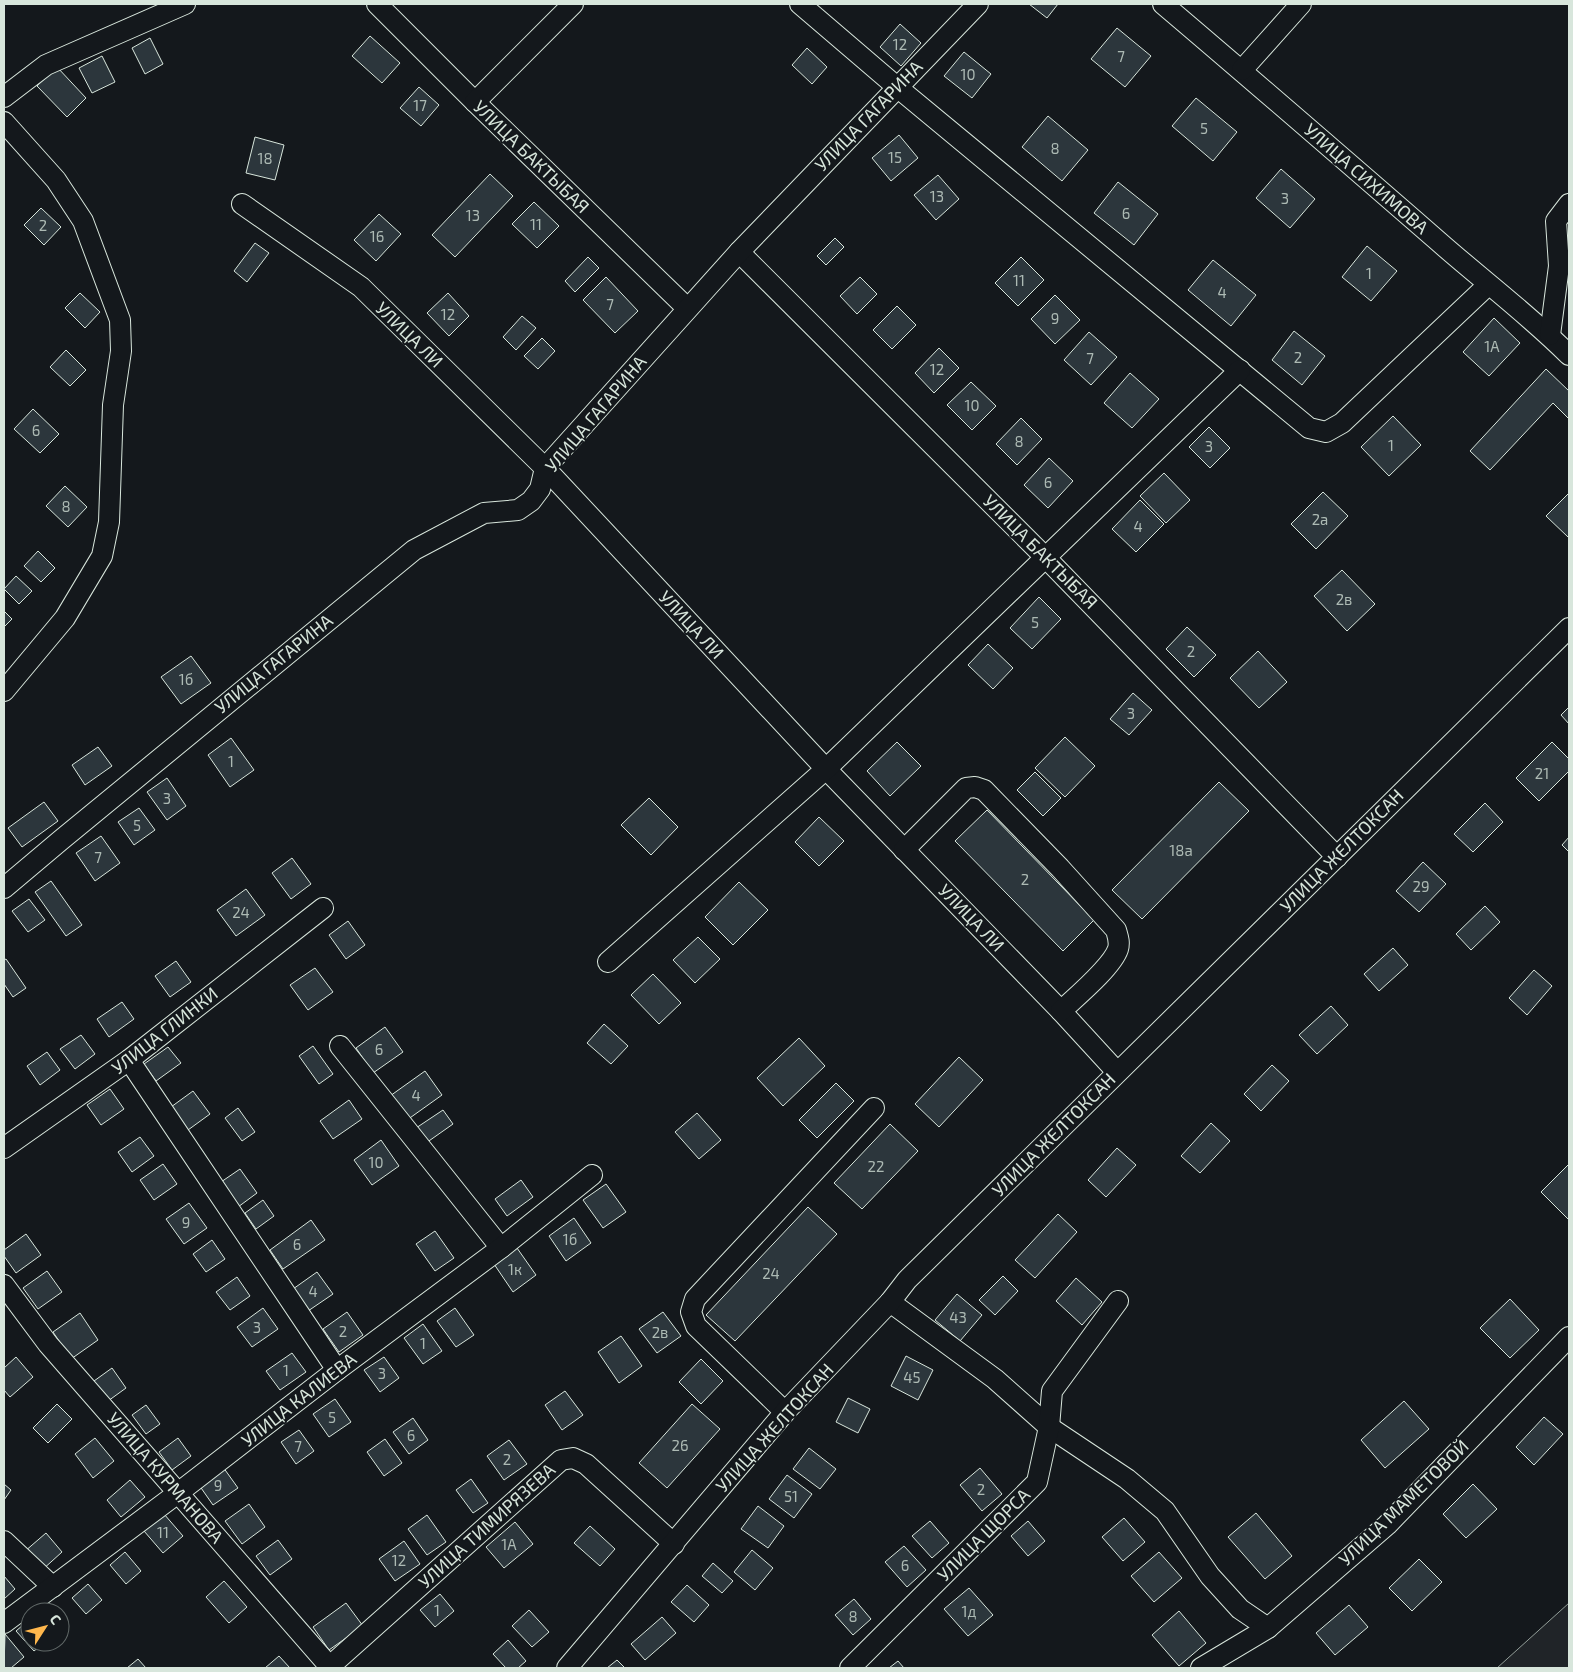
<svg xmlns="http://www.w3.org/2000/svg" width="1573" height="1672" font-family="'Exo 2',sans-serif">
  <rect width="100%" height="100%" fill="#14181c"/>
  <!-- green -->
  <polygon fill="#202428" stroke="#939e99" points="1569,1603 1569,1668 1497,1668"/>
  <!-- building -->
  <g fill="#2c363c" stroke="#d8e6dc">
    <polygon points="1029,4 1058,4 1047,18"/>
    <polygon points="900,24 921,43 901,66 880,47"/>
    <polygon points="1117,28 1151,56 1125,87 1091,59"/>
    <polygon points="370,36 400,63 382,83 352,56"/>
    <polygon points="150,38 163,64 145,74 132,48"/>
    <polygon points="807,48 827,67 812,84 792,65"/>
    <polygon points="964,52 991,74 972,98 944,76"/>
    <polygon points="102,56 115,82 92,93 79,68"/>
    <polygon points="57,67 86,98 67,117 37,86"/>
    <polygon points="419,87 439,105 421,126 400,108"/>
    <polygon points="1196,98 1237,132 1213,161 1172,126"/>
    <polygon points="1048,116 1088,150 1062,181 1022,147"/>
    <polygon points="899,135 918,158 891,181 872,158"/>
    <polygon points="255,137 284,145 275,180 246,173"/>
    <polygon points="1281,169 1315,199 1290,228 1256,198"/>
    <polygon points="490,174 513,196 455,257 432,235"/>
    <polygon points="938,175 959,199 936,220 914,195"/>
    <polygon points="1118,182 1158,214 1134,245 1094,213"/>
    <polygon points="534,202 559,226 537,248 512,224"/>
    <polygon points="41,208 61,227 44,245 24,225"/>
    <polygon points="379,214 401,234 376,261 354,240"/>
    <polygon points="835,238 844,247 826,265 817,256"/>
    <polygon points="255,243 269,253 247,282 234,271"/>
    <polygon points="1367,246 1397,271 1371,301 1342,277"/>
    <polygon points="588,257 599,268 575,292 565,281"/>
    <polygon points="1021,257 1044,280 1018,306 995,283"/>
    <polygon points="1213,260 1256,295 1231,326 1188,290"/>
    <polygon points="606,277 638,311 615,333 583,300"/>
    <polygon points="860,277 877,294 857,314 840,296"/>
    <polygon points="80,293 100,312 85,328 65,308"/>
    <polygon points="448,293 469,316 449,336 427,313"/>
    <polygon points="1055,295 1080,320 1055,344 1031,319"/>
    <polygon points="897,306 916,325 892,349 873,330"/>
    <polygon points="522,316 536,328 516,350 503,337"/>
    <polygon points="1494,318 1520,343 1489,376 1463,352"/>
    <polygon points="1294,331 1325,356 1302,385 1272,360"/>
    <polygon points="1089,332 1117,357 1091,385 1064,360"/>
    <polygon points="542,338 555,351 538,369 524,356"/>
    <polygon points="939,348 959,368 934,393 915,373"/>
    <polygon points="66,350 86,370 70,386 50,367"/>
    <polygon points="1546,369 1569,391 1569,419 1553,403 1490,470 1470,451"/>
    <polygon points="1130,373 1159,399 1132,428 1104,403"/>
    <polygon points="971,382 996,406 972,430 947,405"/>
    <polygon points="33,409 59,434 40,453 14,429"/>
    <polygon points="1393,416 1421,445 1389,476 1361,447"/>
    <polygon points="1021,418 1042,439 1017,465 996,444"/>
    <polygon points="1209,427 1230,448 1210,468 1189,447"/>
    <polygon points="1049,458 1073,481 1048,508 1024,485"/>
    <polygon points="1164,473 1190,500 1166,523 1140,496"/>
    <polygon points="65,486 87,507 68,527 46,506"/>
    <polygon points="1323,492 1348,516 1316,549 1291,524"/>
    <polygon points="1569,493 1569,536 1568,537 1546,516"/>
    <polygon points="1140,500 1164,524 1136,552 1112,529"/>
    <polygon points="38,551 55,568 41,582 24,566"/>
    <polygon points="1342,570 1375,604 1347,631 1314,596"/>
    <polygon points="16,576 32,591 19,604 4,589"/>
    <polygon points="1039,597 1061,619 1032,649 1010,628"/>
    <polygon points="4,611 12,619 4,627"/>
    <polygon points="1187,627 1216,655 1194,677 1166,649"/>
    <polygon points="988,644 1013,668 993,689 968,665"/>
    <polygon points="1258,651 1287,682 1259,708 1230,678"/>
    <polygon points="191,656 211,683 181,704 161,677"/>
    <polygon points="1133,693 1152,710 1129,735 1110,719"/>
    <polygon points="1569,707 1569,724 1561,715"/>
    <polygon points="1065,737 1095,766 1065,797 1035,768"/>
    <polygon points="231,738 254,770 230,787 208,755"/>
    <polygon points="897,742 921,766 890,796 867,771"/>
    <polygon points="1552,742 1569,759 1569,771 1539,801 1516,778"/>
    <polygon points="98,747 112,766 85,785 72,765"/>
    <polygon points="1035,772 1061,798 1043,816 1017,790"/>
    <polygon points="167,778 186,806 167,820 147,792"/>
    <polygon points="1219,782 1249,811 1142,919 1112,890"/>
    <polygon points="649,798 678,827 651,855 621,825"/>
    <polygon points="44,802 58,821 22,847 8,828"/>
    <polygon points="1485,803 1503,822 1473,852 1454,834"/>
    <polygon points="139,808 155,830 134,845 118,822"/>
    <polygon points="987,810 1094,920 1063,951 955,841"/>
    <polygon points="819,817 844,841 819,866 795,842"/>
    <polygon points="101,836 120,863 95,881 76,853"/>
    <polygon points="1569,837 1569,852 1562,845"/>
    <polygon points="292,858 311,884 291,899 272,873"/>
    <polygon points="1423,862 1446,884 1419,912 1396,891"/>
    <polygon points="51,881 82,925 66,936 35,892"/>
    <polygon points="739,882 768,910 733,945 705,917"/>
    <polygon points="246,889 265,915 236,936 217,910"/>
    <polygon points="29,899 45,920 28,932 12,911"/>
    <polygon points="1485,906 1500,922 1471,950 1456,934"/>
    <polygon points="348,921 365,945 346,959 329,935"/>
    <polygon points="698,937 720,959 695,983 673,960"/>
    <polygon points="1393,948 1408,965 1379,991 1364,974"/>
    <polygon points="6,959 26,988 13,997 4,984 4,960"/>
    <polygon points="176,961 191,982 170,997 155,976"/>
    <polygon points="315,968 333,992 308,1010 290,985"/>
    <polygon points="1534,970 1552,986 1527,1015 1509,998"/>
    <polygon points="653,974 681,1003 659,1024 631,995"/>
    <polygon points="122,1002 134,1019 109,1037 97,1019"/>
    <polygon points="1331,1006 1348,1025 1317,1054 1299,1035"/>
    <polygon points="604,1024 628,1046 611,1064 587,1043"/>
    <polygon points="385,1027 403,1052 373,1073 356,1048"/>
    <polygon points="81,1035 95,1054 75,1069 60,1049"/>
    <polygon points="799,1038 825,1066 783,1106 757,1078"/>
    <polygon points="313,1046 333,1074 319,1084 299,1056"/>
    <polygon points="168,1047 181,1063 156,1081 144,1064"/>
    <polygon points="47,1052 60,1070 40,1085 27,1066"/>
    <polygon points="959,1057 983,1080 939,1127 915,1104"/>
    <polygon points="1272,1065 1289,1081 1261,1111 1244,1094"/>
    <polygon points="425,1071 442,1095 407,1120 390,1096"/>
    <polygon points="836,1083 854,1101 817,1138 799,1120"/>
    <polygon points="110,1089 124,1109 101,1125 87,1105"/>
    <polygon points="193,1091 210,1114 188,1130 171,1107"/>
    <polygon points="349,1100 362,1119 333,1139 320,1121"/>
    <polygon points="238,1108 255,1132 242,1141 225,1118"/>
    <polygon points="443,1110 453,1124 426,1143 416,1128"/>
    <polygon points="697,1113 721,1140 699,1159 675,1132"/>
    <polygon points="1211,1123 1230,1141 1200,1173 1181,1156"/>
    <polygon points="890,1124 918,1151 862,1209 834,1183"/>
    <polygon points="140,1137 154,1156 132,1172 118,1152"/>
    <polygon points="381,1140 399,1166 372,1185 354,1160"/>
    <polygon points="1117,1148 1136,1165 1106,1197 1088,1180"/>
    <polygon points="163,1164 177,1184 154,1200 140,1180"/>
    <polygon points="1569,1164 1569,1220 1541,1192"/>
    <polygon points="240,1169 257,1193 238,1207 221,1182"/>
    <polygon points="521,1180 533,1197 507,1216 495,1199"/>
    <polygon points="606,1184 626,1212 603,1228 583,1200"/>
    <polygon points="263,1200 274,1216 256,1229 245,1213"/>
    <polygon points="189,1203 207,1228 184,1244 166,1219"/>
    <polygon points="808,1207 837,1234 735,1341 706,1315"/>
    <polygon points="1058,1214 1077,1232 1035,1278 1015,1260"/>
    <polygon points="574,1218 591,1243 566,1261 549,1236"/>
    <polygon points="311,1220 325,1240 283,1269 270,1250"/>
    <polygon points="435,1231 454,1258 435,1271 416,1244"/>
    <polygon points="26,1234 41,1255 16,1273 4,1256 4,1250"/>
    <polygon points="212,1240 225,1259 206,1272 193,1254"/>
    <polygon points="517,1248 536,1275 513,1292 494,1264"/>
    <polygon points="47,1271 62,1292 38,1309 23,1288"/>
    <polygon points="317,1272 333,1294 308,1311 293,1289"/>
    <polygon points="1003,1276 1018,1291 995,1315 979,1300"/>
    <polygon points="237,1277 250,1296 230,1310 216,1292"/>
    <polygon points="1076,1278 1102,1302 1082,1325 1056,1301"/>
    <polygon points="957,1294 982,1315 960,1341 935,1320"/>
    <polygon points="1510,1299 1539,1330 1510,1358 1480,1328"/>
    <polygon points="263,1308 278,1329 252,1347 237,1327"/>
    <polygon points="455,1308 474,1335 456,1347 437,1321"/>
    <polygon points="347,1312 363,1335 339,1352 323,1329"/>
    <polygon points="663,1312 681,1336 657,1353 639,1329"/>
    <polygon points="80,1313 98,1340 71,1359 53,1332"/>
    <polygon points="423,1324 442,1351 423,1364 404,1338"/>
    <polygon points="621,1336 642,1366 619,1383 598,1352"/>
    <polygon points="292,1353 306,1372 280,1390 266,1371"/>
    <polygon points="906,1356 933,1370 918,1400 891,1386"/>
    <polygon points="16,1357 33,1377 10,1397 4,1390 4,1368"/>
    <polygon points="384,1357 399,1378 380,1392 364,1370"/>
    <polygon points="701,1359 723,1381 701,1404 679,1382"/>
    <polygon points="112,1368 126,1388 108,1401 94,1381"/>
    <polygon points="565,1391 583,1415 562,1430 545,1405"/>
    <polygon points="848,1398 870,1409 858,1433 836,1422"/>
    <polygon points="335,1399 351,1422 329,1437 313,1414"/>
    <polygon points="1404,1401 1429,1429 1385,1468 1361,1440"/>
    <polygon points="57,1404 72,1419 48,1443 33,1428"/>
    <polygon points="692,1404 720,1429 667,1488 639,1463"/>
    <polygon points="146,1405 160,1424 146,1434 132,1415"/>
    <polygon points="1544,1417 1563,1434 1534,1465 1516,1447"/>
    <polygon points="413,1418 428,1440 409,1454 393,1432"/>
    <polygon points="299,1430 314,1451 296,1464 281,1442"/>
    <polygon points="95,1438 114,1461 93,1478 75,1454"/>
    <polygon points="178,1438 191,1456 172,1470 159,1452"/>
    <polygon points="385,1439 402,1463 384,1476 367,1452"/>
    <polygon points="509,1440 527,1464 504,1480 487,1456"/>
    <polygon points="809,1448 836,1469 820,1489 793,1469"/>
    <polygon points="223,1467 238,1488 213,1505 199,1485"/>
    <polygon points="980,1468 1002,1494 982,1511 960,1485"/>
    <polygon points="787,1475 812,1494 794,1518 769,1499"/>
    <polygon points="471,1479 488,1503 473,1513 456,1490"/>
    <polygon points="130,1480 145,1497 121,1517 107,1500"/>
    <polygon points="4,1484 11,1490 4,1500"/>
    <polygon points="1473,1484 1497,1509 1466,1538 1443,1514"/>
    <polygon points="249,1504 265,1527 242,1544 225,1521"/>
    <polygon points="758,1506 784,1526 768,1548 741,1529"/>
    <polygon points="1256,1513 1292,1556 1265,1579 1228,1537"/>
    <polygon points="164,1514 183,1536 163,1553 144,1531"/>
    <polygon points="427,1515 446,1542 427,1555 408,1529"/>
    <polygon points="1124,1518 1145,1542 1123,1561 1102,1537"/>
    <polygon points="930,1521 949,1543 932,1558 912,1536"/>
    <polygon points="1028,1521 1045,1541 1028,1556 1011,1536"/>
    <polygon points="515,1522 533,1544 504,1568 486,1547"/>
    <polygon points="590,1526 615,1549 600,1566 574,1543"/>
    <polygon points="46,1533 62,1552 41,1571 24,1552"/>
    <polygon points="278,1540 292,1559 270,1575 256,1556"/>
    <polygon points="404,1541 420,1564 395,1581 379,1559"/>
    <polygon points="904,1546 926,1570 907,1587 885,1562"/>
    <polygon points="752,1550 773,1568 755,1590 734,1572"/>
    <polygon points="125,1552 141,1571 126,1584 110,1565"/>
    <polygon points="1159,1552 1182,1578 1154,1602 1131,1576"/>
    <polygon points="1419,1559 1442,1582 1412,1611 1389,1588"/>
    <polygon points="713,1563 733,1581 722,1593 702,1576"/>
    <polygon points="4,1576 15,1589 4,1599"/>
    <polygon points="224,1581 247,1607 229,1623 206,1597"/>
    <polygon points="88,1584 102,1600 86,1614 72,1598"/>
    <polygon points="687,1585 709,1605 694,1622 671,1602"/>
    <polygon points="969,1588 993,1615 968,1636 944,1609"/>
    <polygon points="440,1594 454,1611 435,1627 420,1610"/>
    <polygon points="854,1599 871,1619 853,1635 835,1615"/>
    <polygon points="346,1603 363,1626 329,1650 313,1627"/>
    <polygon points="1349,1605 1368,1627 1335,1655 1316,1633"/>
    <polygon points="529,1610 549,1632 532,1647 512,1626"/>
    <polygon points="1179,1611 1206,1643 1179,1666 1152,1635"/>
    <polygon points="662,1617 676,1633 645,1660 631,1644"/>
    <polygon points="30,1619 30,1642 45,1642 34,1651 16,1631"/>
    <polygon points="5,1634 24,1657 11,1668 4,1668"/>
    <polygon points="508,1640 526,1661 518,1668 506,1668 493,1654"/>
    <polygon points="279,1656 290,1668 265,1668"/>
    <polygon points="138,1659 146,1668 127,1668"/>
    <polygon points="617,1660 625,1668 607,1668"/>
    <polygon points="898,1661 904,1668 889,1668"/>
  </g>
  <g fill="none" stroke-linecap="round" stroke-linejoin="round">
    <defs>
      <g id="minor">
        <polyline points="377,4 475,102 687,308"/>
        <polyline points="800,4 897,87 1309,428 1326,432 1342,423 1488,285"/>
        <path d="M1163,4C1255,82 1346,161 1438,241C1481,279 1528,314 1569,355"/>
        <polyline points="1242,70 1301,4"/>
        <polyline points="4,97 46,65 185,4"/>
        <polyline points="475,102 573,4"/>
        <polyline points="4,122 56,180 83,221 120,320 121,351 113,405 109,522 102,556 65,618 4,691"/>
        <polyline points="242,204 361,287 545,468 826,769 1061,1011 1117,1072"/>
        <polyline points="739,252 1046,558 1337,857"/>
        <polyline points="1550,335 1559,266 1556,221 1569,204"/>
        <path d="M904,850L966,788L975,787L984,790L1060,868L1116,930C1118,937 1120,942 1118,949C1112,967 1076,997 1061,1011"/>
        <polyline points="4,888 61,840 414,550 484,513 518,510 531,501 540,489 545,468 739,252 978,4"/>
        <polyline points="608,962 826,769 1240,370"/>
        <polyline points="340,1046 501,1248"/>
        <polyline points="129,1060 337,1370"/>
        <polyline points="4,1148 129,1060 323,908"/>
        <polyline points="4,1285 48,1344 331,1668"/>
        <polyline points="890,1302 995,1379 1049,1427 1127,1479 1165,1511 1210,1576 1240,1609 1268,1628"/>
        <polyline points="785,1412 696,1326 691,1312 695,1299 874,1108"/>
        <polyline points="4,1541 53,1587"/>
        <polyline points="4,1623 178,1493 337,1370 501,1248 592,1175"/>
        <polyline points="328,1668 561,1460 573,1458 586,1464 674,1544"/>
        <polyline points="567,1668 785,1412 890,1302 907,1280 1569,628"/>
        <polyline points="850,1668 1037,1482 1049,1427 1052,1391 1118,1301"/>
        <polyline points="1201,1668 1268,1628 1387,1525 1569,1337"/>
      </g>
    </defs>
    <!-- minor casing -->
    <use href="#minor" stroke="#d8e6dc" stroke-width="22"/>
    <!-- minor -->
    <use href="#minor" stroke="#14181c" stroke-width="20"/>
  </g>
  <g text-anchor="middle" stroke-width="4" stroke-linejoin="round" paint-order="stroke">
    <!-- number labels -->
    <g font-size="15" fill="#adbab4">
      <text x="900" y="50">12</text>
      <text x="1121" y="62">7</text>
      <text x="968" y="80">10</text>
      <text x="420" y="111">17</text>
      <text x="1204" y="134">5</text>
      <text x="1055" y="154">8</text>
      <text x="895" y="163">15</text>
      <text x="265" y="164">18</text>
      <text x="937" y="202">13</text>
      <text x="1285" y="204">3</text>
      <text x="1126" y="219">6</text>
      <text x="473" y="221">13</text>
      <text x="536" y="230">11</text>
      <text x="43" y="231">2</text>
      <text x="377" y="242">16</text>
      <text x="1369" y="279">1</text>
      <text x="1019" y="286">11</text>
      <text x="1222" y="298">4</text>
      <text x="610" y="310">7</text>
      <text x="448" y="320">12</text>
      <text x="1055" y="324">9</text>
      <text x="1492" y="352">1А</text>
      <text x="1298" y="363">2</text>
      <text x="1090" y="364">7</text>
      <text x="937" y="375">12</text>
      <text x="972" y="411">10</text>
      <text x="36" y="436">6</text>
      <text x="1019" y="447">8</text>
      <text x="1391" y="451">1</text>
      <text x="1209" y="452">3</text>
      <text x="1048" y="488">6</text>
      <text x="66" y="512">8</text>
      <text x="1320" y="525">2а</text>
      <text x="1138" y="532">4</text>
      <text x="1344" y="605">2в</text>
      <text x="1035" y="628">5</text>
      <text x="1191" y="657">2</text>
      <text x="186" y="685">1б</text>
      <text x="1131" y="719">3</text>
      <text x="231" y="767">1</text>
      <text x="1542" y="779">21</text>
      <text x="167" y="804">3</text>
      <text x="137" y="831">5</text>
      <text x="1181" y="856">18а</text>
      <text x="98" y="863">7</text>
      <text x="1025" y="885">2</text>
      <text x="1421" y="892">29</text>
      <text x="241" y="918">24</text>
      <text x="379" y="1055">6</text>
      <text x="416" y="1101">4</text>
      <text x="376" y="1168">10</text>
      <text x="876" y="1172">22</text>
      <text x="186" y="1228">9</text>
      <text x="570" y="1245">1б</text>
      <text x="297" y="1250">6</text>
      <text x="515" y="1275">1к</text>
      <text x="771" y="1279">24</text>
      <text x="313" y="1297">4</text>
      <text x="958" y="1323">43</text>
      <text x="257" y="1333">3</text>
      <text x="343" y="1337">2</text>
      <text x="660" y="1338">2в</text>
      <text x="423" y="1349">1</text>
      <text x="286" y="1376">1</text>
      <text x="382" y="1379">3</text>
      <text x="912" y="1383">45</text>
      <text x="332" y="1423">5</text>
      <text x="411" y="1441">6</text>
      <text x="680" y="1451">26</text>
      <text x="298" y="1452">7</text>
      <text x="507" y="1465">2</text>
      <text x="218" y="1491">9</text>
      <text x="981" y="1495">2</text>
      <text x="791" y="1502">51</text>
      <text x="163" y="1538">11</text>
      <text x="509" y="1550">1А</text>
      <text x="399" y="1566">12</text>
      <text x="905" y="1571">6</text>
      <text x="437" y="1616">1</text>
      <text x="969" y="1617">1д</text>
      <text x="853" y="1622">8</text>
    </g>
    <!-- street labels -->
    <g font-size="18" fill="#d8e6dc" stroke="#14181c">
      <text transform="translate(869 116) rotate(-46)" y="6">УЛИЦА ГАГАРИНА</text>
      <text transform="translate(531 157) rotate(44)" y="6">УЛИЦА БАКТЫБАЯ</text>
      <text transform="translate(1366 179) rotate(41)" y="6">УЛИЦА СИХИМОВА</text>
      <text transform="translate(409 335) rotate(44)" y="6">УЛИЦА ЛИ</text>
      <text transform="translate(596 414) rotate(-50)" y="6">УЛИЦА ГАГАРИНА</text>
      <text transform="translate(1040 552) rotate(45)" y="6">УЛИЦА БАКТЫБАЯ</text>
      <text transform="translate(691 625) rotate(47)" y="6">УЛИЦА ЛИ</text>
      <text transform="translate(274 664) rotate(-39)" y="6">УЛИЦА ГАГАРИНА</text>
      <text transform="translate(1342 851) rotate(-45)" y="6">УЛИЦА ЖЕЛТОКСАН</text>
      <text transform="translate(971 918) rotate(46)" y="6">УЛИЦА ЛИ</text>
      <text transform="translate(165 1031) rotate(-38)" y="6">УЛИЦА ГЛИНКИ</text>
      <text transform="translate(1054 1135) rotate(-45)" y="6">УЛИЦА ЖЕЛТОКСАН</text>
      <text transform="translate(299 1400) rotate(-38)" y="6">УЛИЦА КАЛИЕВА</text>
      <text transform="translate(775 1428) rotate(-48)" y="6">УЛИЦА ЖЕЛТОКСАН</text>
      <text transform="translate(165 1478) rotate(49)" y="6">УЛИЦА КУРМАНОВА</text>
      <text transform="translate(1404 1503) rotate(-44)" y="6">УЛИЦА МАМЕТОВОЙ</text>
      <text transform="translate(487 1526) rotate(-42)" y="6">УЛИЦА ТИМИРЯЗЕВА</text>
      <text transform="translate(984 1535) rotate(-45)" y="6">УЛИЦА ЩОРСА</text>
    </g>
  </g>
  <!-- border -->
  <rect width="1573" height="1672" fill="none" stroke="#d8e6dc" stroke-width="10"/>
  <!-- north arrow -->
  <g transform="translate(45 1627) rotate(54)"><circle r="24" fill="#14181c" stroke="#626a69"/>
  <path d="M0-4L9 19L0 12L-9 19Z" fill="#ffb74d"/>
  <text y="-8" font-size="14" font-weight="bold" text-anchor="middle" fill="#d8e6dc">С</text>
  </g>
</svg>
